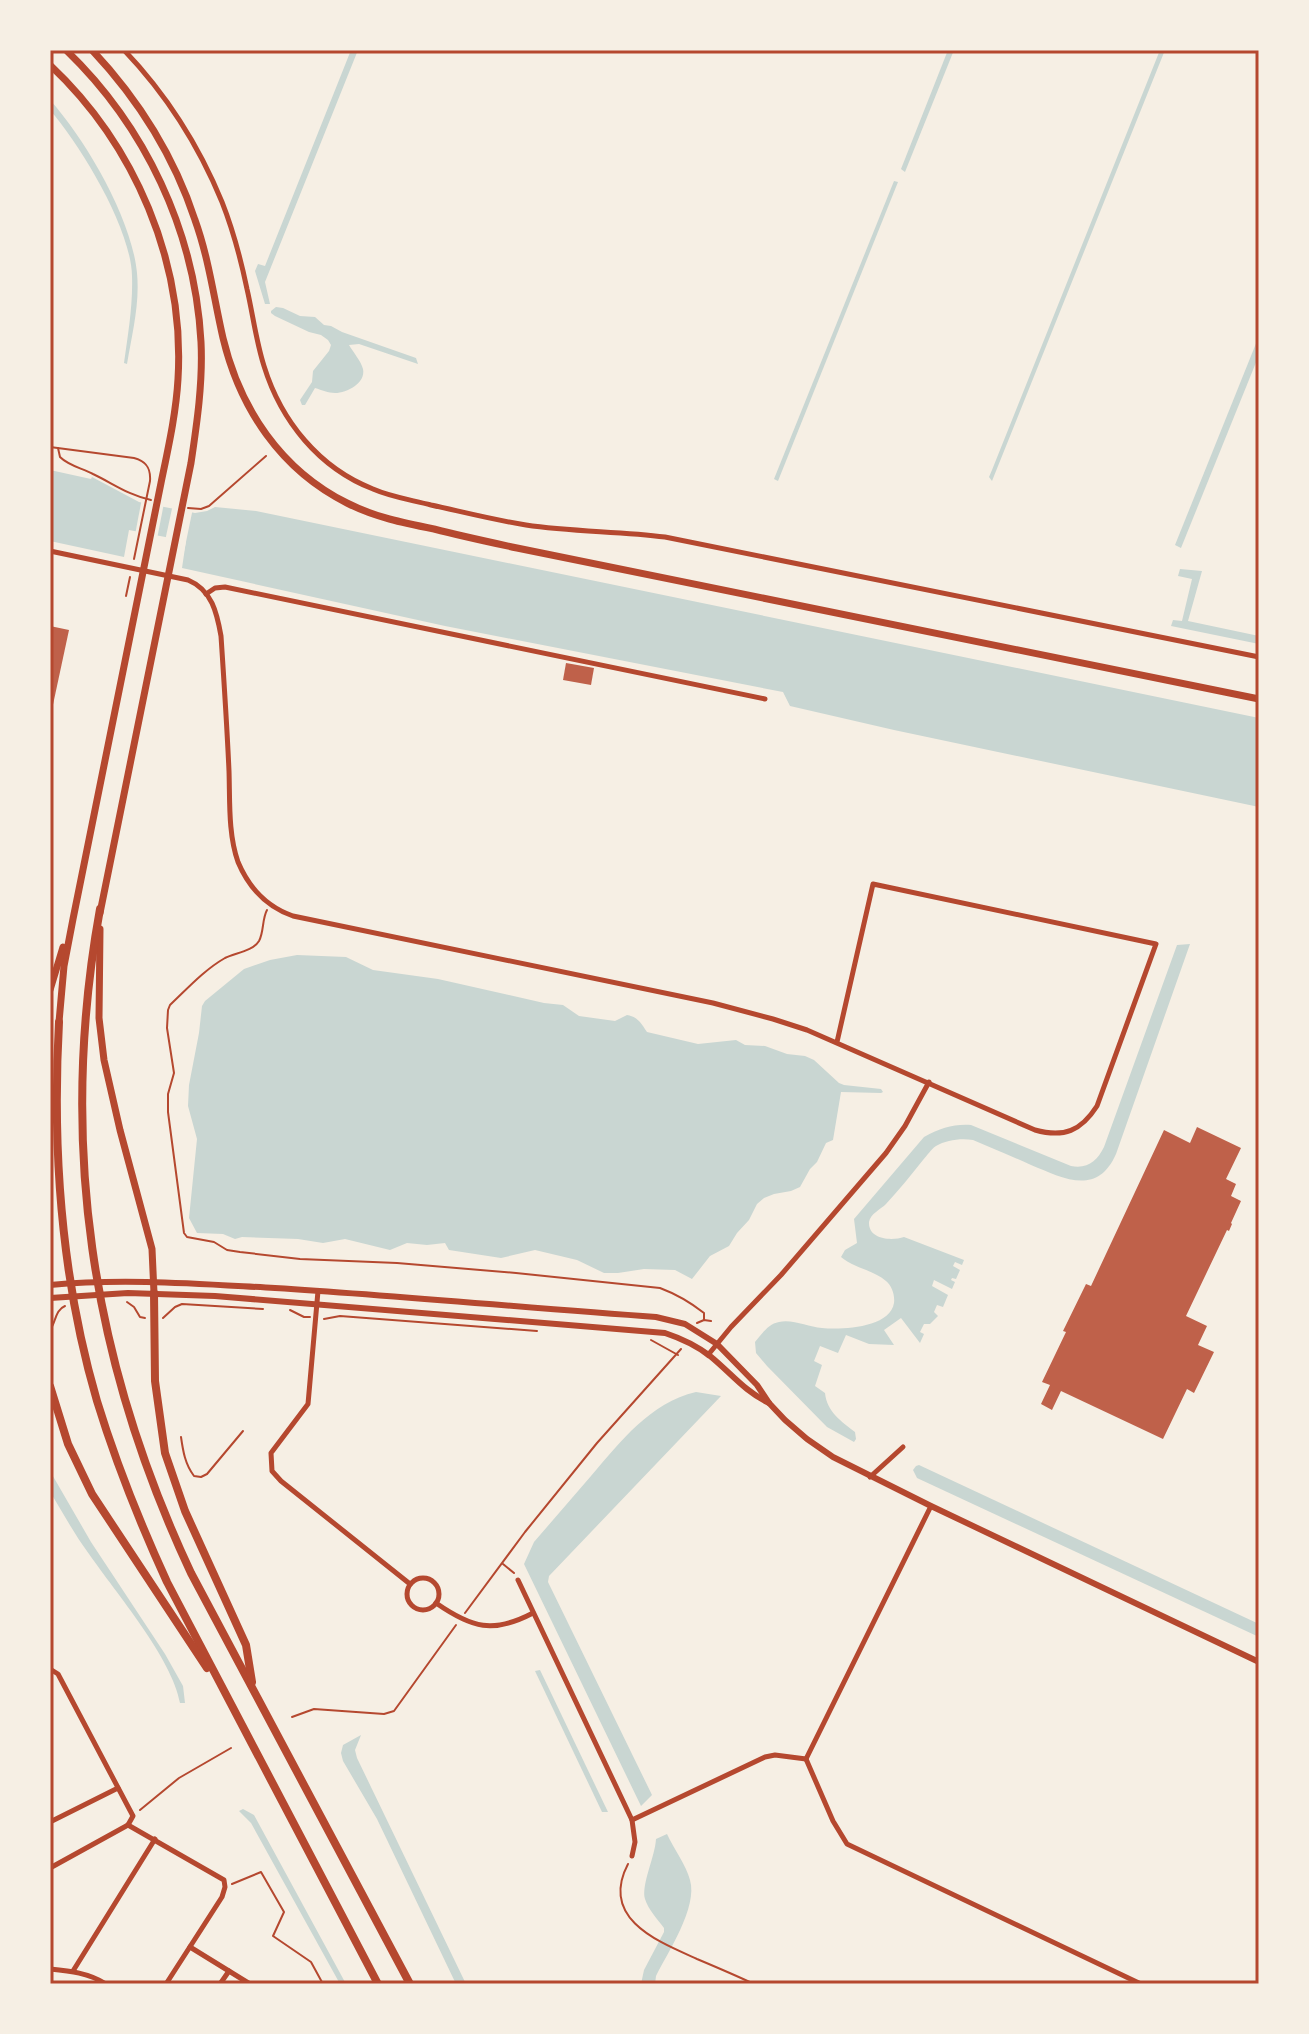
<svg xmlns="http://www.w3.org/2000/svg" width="1309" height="2034" font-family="'Work Sans',sans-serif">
  <rect width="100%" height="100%" fill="#f6efe4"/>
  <!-- water -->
  <g fill="#c9d6d2">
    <polygon points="351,50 358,50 265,282 270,304 265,304 255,271 258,264 265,266"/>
    <polygon points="948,50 954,50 905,172 901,169"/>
    <polygon points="1160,50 1165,50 992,481 989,477 992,470"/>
    <path d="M50,100C86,140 132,219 137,273C140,304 132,334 127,364L124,363C128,334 133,305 132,276C131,228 81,146 50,110Z"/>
    <polygon points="894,181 898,182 778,481 774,479"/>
    <path d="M276,307L283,308L300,316L315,317L324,325L331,326L342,332L416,358L418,364L359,344L349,345C353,352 361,361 363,369C366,383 347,393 335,393C328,393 322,390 315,388L305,405H302L300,400L312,382L313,371L329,351L331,345L328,340L321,335L309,332L275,316L271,313V311Z"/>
    <polygon points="1259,336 1259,355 1181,548 1175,545"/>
    <polygon points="50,470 91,479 92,477 139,502 195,513 207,511 215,507 256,511 1259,718 1259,807 894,730 790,706 783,692 445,626 182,568 186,541 129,530 124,557 50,541"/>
    <polygon points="1180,569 1202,571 1188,621 1259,636 1259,644 1171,626 1173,620 1182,621 1192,579 1178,576"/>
    <path d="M1190,944L1116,1154C1097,1197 1063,1178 1031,1165C1011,1156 992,1148 973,1140C961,1138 946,1140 936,1146C931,1149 927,1156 923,1160C911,1175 899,1190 886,1204C881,1209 870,1214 869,1222C868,1240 892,1241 904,1237L964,1260L962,1265L955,1262L953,1266L960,1270L956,1279L952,1278L951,1280L955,1282L952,1289L934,1280L932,1286L948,1295L943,1307L937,1305L934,1312L938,1316L930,1324H924L920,1332L924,1334L920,1343L901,1318L884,1330L894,1345L869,1344L846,1335L838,1353L820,1346L814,1361L822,1365L815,1386L825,1393C827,1412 841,1421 855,1432L856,1439L854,1442L827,1427L767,1366L756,1353L755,1342C762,1334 768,1324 779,1322C793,1319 808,1327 822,1328C841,1330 890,1328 894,1303C895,1295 892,1286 886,1281C873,1270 854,1268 841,1257L845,1250L857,1243L854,1219L924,1137C941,1128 953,1124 971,1125L1071,1166C1088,1169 1097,1161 1104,1147L1177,945Z"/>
    <path d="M297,955L346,957L373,970L438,979L544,1003L563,1005L579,1016L615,1021L627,1015C638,1017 641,1023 647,1032L698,1044L736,1040L745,1045L765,1046L787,1054L805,1056L814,1060L839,1083L844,1085L881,1089L883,1092L881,1093L841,1092L833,1140L826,1143L817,1162L810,1169L800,1187L791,1191L774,1194L764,1198L757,1204L749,1220L737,1233L729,1246L710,1256L692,1279L675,1270L644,1269L618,1273H604L577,1260L535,1250L501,1258L449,1250L445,1243L427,1245L407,1243L390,1250L345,1239L323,1243L298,1239L242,1237L235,1239L223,1234L197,1233L189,1218L197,1139L188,1106L189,1085L199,1033L202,1006L205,1001L244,969L270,960Z"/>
    <path d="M696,1392L721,1396L549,1576L548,1582L652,1795L641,1806L524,1564L534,1542C553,1520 572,1498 591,1476C621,1441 650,1403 696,1392Z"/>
    <polygon points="919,1465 1259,1624 1259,1637 917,1478 913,1470 916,1466"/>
    <path d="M50,1471L91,1542L165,1654L183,1686L185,1703H180C172,1658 116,1593 89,1554C75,1535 64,1515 52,1495L50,1492Z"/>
    <polygon points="540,1670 608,1812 602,1812 535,1671"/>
    <polygon points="361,1735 355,1750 357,1758 466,1984 456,1984 377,1819 343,1761 341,1753 343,1745"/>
    <polygon points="243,1809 254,1815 346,1984 340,1984 251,1823 239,1811"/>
    <path d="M667,1834C674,1849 686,1865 690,1880C698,1907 668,1952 656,1976L655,1984H641L644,1970L664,1932V1928C658,1920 648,1909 645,1899C641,1885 655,1857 656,1839Z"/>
  </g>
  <!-- pier -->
  <g fill="#f6efe4">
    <polygon points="142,498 164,503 157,539 135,535"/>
    <polygon points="173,504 193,508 180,571 178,568 182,545 165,541"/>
  </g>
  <!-- building -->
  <g fill="#bf614a">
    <polygon points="50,626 69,630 51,714 50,713"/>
    <polygon points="566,663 594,668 591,685 563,680"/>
    <polygon points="1197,1127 1241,1148 1226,1179 1236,1184 1231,1196 1241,1201 1231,1223 1232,1224 1229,1231 1227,1230 1186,1316 1207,1326 1198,1345 1214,1352 1194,1393 1187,1389 1163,1439 1061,1391 1052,1410 1041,1404 1050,1385 1042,1382 1066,1332 1063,1331 1086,1284 1091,1286 1164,1130 1190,1143"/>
  </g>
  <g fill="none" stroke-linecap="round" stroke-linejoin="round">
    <!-- path -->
    <g stroke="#b5482f" stroke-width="2">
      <path d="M50,447L134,458C146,461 151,468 150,481L134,559"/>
      <path d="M58,448L60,457C69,466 82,468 93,474C114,484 128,495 151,500"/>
      <polyline points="188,508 201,509 209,506 266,456"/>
      <polyline points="126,596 130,577"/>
      <path d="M267,910C262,919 264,932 259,941C253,951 235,953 225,958C204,970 187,989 170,1005L168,1010L167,1028L174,1073L168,1094V1112L184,1233L187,1237L214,1242L227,1250L240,1252L300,1259L397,1263L516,1273L660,1288C676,1294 690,1302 704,1313V1320"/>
      <polyline points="127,1302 134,1307 140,1317 145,1318"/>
      <polyline points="290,1310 304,1317 310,1317"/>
      <polyline points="163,1318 175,1307 182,1304 263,1309"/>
      <polyline points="324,1319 340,1316 537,1331"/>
      <polyline points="697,1323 704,1320 711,1321"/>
      <path d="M50,1330C56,1322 55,1310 65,1306"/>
      <polyline points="651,1340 678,1355"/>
      <polyline points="503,1564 514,1573"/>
      <polyline points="465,1613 525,1532 597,1443 681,1349"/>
      <polyline points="292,1717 314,1709 384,1714 394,1711 456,1625"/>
      <polyline points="140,1810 179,1778 231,1748"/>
      <path d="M628,1864C599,1919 659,1942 697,1959C716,1967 735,1975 754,1984"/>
      <polyline points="232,1884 261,1872 284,1912 273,1936 311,1962 323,1984"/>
    </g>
    <!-- service -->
    <path stroke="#b5482f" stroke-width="2" d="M181,1437C183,1451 185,1464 194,1476L201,1477L207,1474L243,1431"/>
    <!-- minor -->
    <g stroke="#b5482f" stroke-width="5">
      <path d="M124,50C166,94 199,146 222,202C233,230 241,260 247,289C253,315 256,341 264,366C281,421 319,468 373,489C391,497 412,500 431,505C463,512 494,520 526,525C572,532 619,531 665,537L1259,657"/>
      <path d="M50,551L188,580C212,590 217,613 221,636C224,681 227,726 229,771C230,800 228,834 238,862C249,888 267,907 293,916L713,1003L773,1019L807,1030L1035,1130C1064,1138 1081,1131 1097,1106L1156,944L873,884L837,1042"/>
      <polyline points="206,594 215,588 225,587 765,699"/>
      <polyline points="318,1291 308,1404 271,1453 272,1471 281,1481 410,1584"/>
      <polyline points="708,1355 731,1327 781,1275 886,1153 905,1126 929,1082"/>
      <polyline points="870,1477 903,1447"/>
      <circle cx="423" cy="1594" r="16"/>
      <polyline points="518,1580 632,1820 635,1842 632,1856"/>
      <path d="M436,1603C472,1628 493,1634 533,1613"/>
      <polyline points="50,1669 58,1674 133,1816 128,1825"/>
      <polyline points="806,1759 833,1821 847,1844 1141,1984"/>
      <polyline points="806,1759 931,1506"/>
      <polyline points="632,1820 765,1757 775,1755 806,1759"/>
      <polyline points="50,1822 118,1788"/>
      <polyline points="128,1825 224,1880 225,1887 222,1897 166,1984"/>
      <polyline points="50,1868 128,1825"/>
      <polyline points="190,1947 250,1984"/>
      <path d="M50,1969C70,1971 89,1973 106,1984"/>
      <polyline points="73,1971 155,1839"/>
      <polyline points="220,1984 229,1971"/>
    </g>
    <!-- tertiary -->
    <g stroke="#b5482f" stroke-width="6">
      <path d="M50,1285C125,1278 199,1284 275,1288C402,1296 529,1308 656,1317L685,1324L717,1344L757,1385L769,1403L785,1420L807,1439L833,1457L931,1506L1259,1662"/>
      <path d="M50,1298L128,1293L215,1296L665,1333C680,1338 697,1346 710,1356C731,1373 744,1391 769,1403"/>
    </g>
    <!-- primary -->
    <g stroke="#b5482f" stroke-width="7">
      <path d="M66,50C145,126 195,231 201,342C203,382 197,423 191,463L100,913"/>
      <path d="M92,50C138,99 174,156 195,220C209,259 214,299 223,338C240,409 281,470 347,503C374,517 404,523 434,529C461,536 489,542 517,548L1259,699"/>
      <path d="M50,65C135,145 185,262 178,379C176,414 168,449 161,483L73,919L64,966L59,1022"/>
      <polyline points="100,929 99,1018 104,1060 120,1130 152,1249 154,1293"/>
      <polyline points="50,990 63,947"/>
    </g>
    <!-- trunk -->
    <g stroke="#b5482f" stroke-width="8">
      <path d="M100,909C58,1141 91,1360 191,1573L410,1984"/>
      <path d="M59,1022C52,1149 61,1278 97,1401C116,1463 140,1523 167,1582L378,1984"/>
      <polyline points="154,1293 155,1381 165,1453 185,1511 246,1645 252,1682"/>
      <polyline points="50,1386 68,1444 92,1494 207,1668"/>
    </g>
  </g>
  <!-- border -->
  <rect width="1309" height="2034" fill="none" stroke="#f6efe4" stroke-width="104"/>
  <rect x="52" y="52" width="1205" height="1930" fill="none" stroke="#b5482f" stroke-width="3"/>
</svg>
